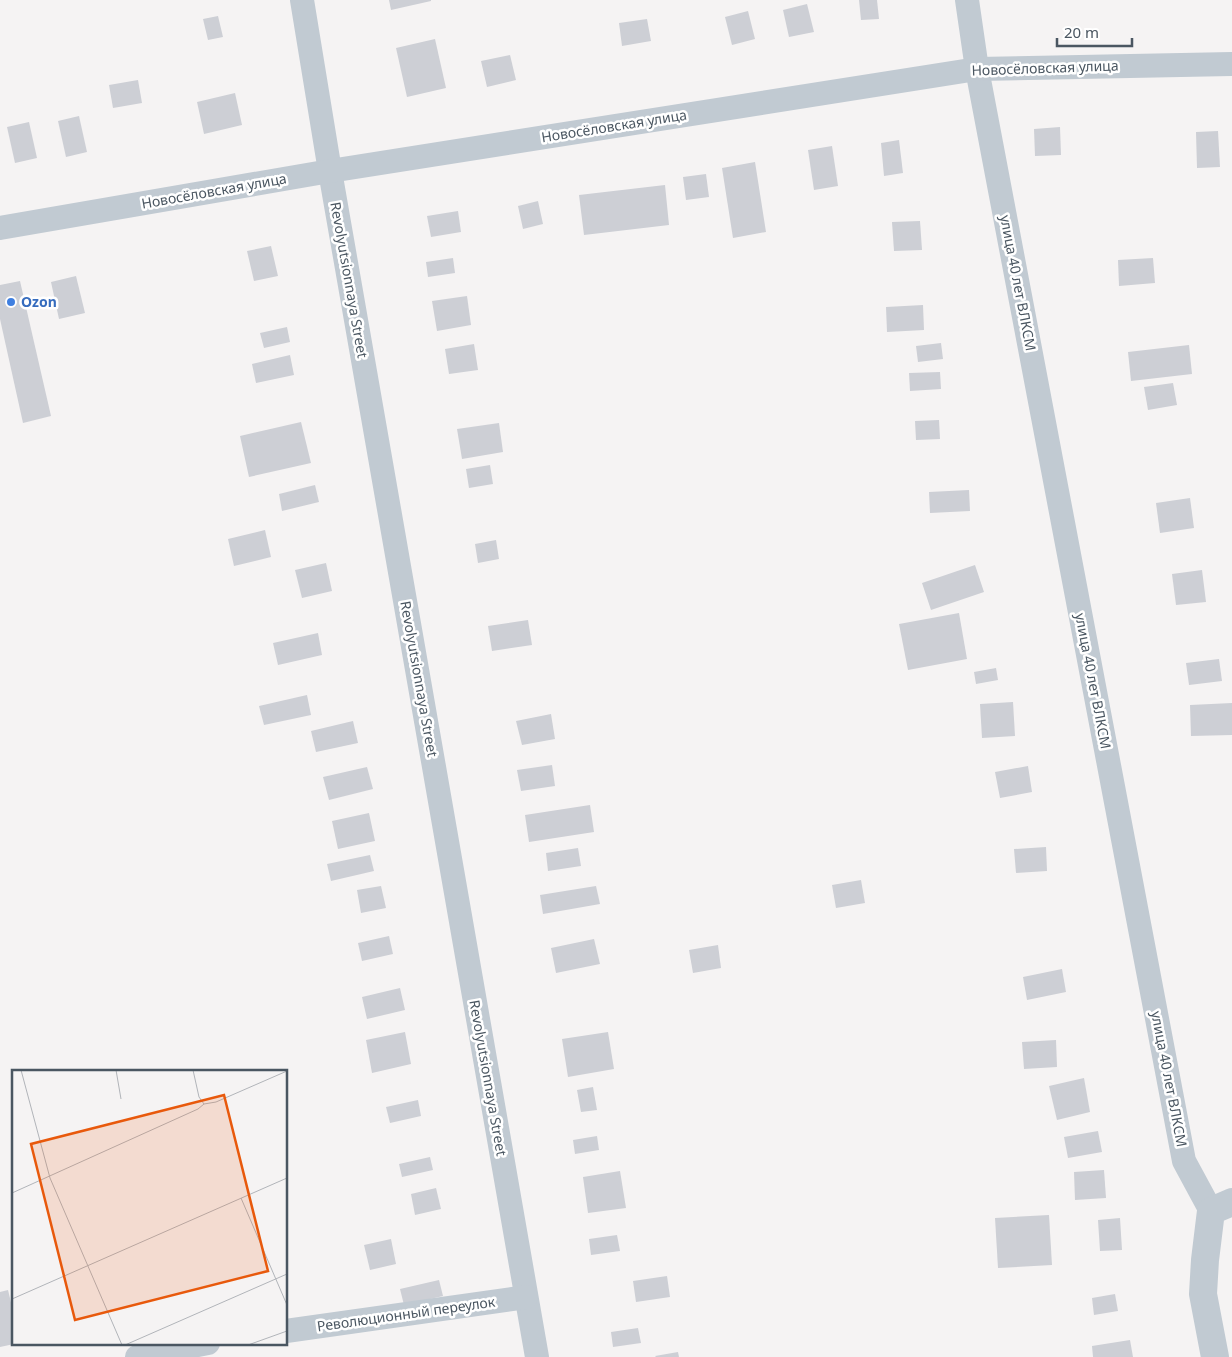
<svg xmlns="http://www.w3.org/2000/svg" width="1232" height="1357" font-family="'Noto Sans',sans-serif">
  <rect width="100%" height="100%" fill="#f5f3f3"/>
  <!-- building -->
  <g fill="#cdcfd5">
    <polygon points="389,0 431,0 431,1 391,10"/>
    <polygon points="859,0 877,0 879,19 861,20"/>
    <polygon points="807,4 814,32 789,37 783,10"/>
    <polygon points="748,11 755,39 732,45 725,17"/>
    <polygon points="218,16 223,37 208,40 203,19"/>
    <polygon points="647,19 651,41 622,46 619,23"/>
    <polygon points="435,39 446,88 407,97 396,48"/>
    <polygon points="510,55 516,80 487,87 481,61"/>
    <polygon points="138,80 142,103 113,108 109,85"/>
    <polygon points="235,93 242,125 204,134 197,102"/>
    <polygon points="79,116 87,152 66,157 58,121"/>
    <polygon points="29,122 37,158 15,163 7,127"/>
    <polygon points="1060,127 1061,155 1035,156 1034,129"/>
    <polygon points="1218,131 1220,167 1197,168 1196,132"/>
    <polygon points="899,140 903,173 884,176 881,143"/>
    <polygon points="832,146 838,186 814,190 808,150"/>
    <polygon points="755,162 766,232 733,238 722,168"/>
    <polygon points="706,174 709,197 686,200 683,177"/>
    <polygon points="665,185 669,225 584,235 579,195"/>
    <polygon points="538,201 543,224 523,229 518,206"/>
    <polygon points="458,211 461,232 431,237 427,216"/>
    <polygon points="920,221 922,250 894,251 892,222"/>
    <polygon points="271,246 278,276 254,281 247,251"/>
    <polygon points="453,258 455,273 428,277 426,262"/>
    <polygon points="1153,258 1155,283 1119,286 1118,260"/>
    <polygon points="76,276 85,313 59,319 51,282"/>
    <polygon points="20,281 51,416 23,423 0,319 0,285"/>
    <polygon points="467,296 471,325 437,331 432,301"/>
    <polygon points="923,305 924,330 887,332 886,307"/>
    <polygon points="287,327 290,342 264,348 260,333"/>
    <polygon points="941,343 943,359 918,362 916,346"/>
    <polygon points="474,344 478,370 449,374 445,349"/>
    <polygon points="1189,345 1192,374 1131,381 1128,352"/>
    <polygon points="290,355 294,375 256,383 252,364"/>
    <polygon points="940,372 941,389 910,391 909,373"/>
    <polygon points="1173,383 1177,405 1148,410 1144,387"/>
    <polygon points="939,420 940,439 916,440 915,421"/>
    <polygon points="301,422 311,463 249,477 240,436"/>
    <polygon points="499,423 503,452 462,459 457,429"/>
    <polygon points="490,465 493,484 469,488 466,469"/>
    <polygon points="315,485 319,502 282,511 279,494"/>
    <polygon points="969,490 970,511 930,513 929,492"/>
    <polygon points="1190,498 1194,528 1160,533 1156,503"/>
    <polygon points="265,530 271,557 234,566 228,539"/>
    <polygon points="496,540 499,559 478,563 475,544"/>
    <polygon points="326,563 332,591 302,598 295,570"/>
    <polygon points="975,565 984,592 931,610 922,583"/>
    <polygon points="1202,570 1206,602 1176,605 1172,574"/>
    <polygon points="959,613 967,659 908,670 899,624"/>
    <polygon points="528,620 532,645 492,651 488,626"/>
    <polygon points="318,633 322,655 278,665 273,643"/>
    <polygon points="1219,659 1222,681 1189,685 1186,663"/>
    <polygon points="996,668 998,680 976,684 974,672"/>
    <polygon points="307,695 311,715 264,725 259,706"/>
    <polygon points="1013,702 1015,736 982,738 980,704"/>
    <polygon points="1232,703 1232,735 1191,736 1190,705"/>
    <polygon points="551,714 555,739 522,745 516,721"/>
    <polygon points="353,721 358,743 316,752 311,731"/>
    <polygon points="552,765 555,786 521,791 517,770"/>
    <polygon points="1028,766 1032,792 1000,798 995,772"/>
    <polygon points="367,767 373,789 329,800 323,777"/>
    <polygon points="590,805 594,832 529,842 525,815"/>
    <polygon points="369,813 375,841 338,849 332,821"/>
    <polygon points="1046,847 1047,871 1016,873 1014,849"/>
    <polygon points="578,848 581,866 548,871 546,853"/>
    <polygon points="370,855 374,871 331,881 327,864"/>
    <polygon points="861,880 865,903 836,908 832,885"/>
    <polygon points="381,886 386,908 361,913 357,890"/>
    <polygon points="596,886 600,904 543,914 540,895"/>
    <polygon points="389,936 393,954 362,961 358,943"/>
    <polygon points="594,939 600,964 556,973 551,948"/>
    <polygon points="718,945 721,968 693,973 689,950"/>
    <polygon points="1062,969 1066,992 1027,1000 1023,977"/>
    <polygon points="400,988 405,1010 367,1019 362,997"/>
    <polygon points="405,1032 411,1064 372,1073 366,1040"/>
    <polygon points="608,1032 614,1069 568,1077 562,1039"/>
    <polygon points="1056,1040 1057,1067 1024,1069 1022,1042"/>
    <polygon points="1084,1078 1090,1112 1057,1120 1049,1086"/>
    <polygon points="593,1087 597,1110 581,1112 577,1090"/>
    <polygon points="418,1100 421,1116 390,1123 386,1107"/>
    <polygon points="1098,1131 1102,1152 1068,1158 1064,1137"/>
    <polygon points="597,1136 599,1150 575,1154 573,1140"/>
    <polygon points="430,1157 433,1170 402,1177 399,1164"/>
    <polygon points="1104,1170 1106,1198 1075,1200 1074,1172"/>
    <polygon points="620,1171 626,1208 588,1213 583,1177"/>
    <polygon points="436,1188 441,1209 415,1215 411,1194"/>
    <polygon points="1049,1215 1052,1265 998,1268 995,1218"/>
    <polygon points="1120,1218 1122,1250 1100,1251 1098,1220"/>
    <polygon points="617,1235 620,1251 591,1255 589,1239"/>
    <polygon points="391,1239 396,1264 370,1270 364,1245"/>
    <polygon points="667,1276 670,1297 636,1302 633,1281"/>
    <polygon points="439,1280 443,1296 404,1305 400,1289"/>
    <polygon points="8,1290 14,1315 14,1344 0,1347 0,1292"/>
    <polygon points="1115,1294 1118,1311 1094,1315 1092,1298"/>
    <polygon points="638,1328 641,1343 613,1347 611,1332"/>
    <polygon points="1130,1340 1133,1357 1093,1357 1092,1346"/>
    <polygon points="678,1352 679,1357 656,1357 655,1356"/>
  </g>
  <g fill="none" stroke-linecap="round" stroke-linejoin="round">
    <!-- minor -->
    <g stroke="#c1cad2" stroke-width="24">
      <polyline points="302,0 330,171 537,1357"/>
      <polyline points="967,0 977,69 1184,1161 1211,1211"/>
      <polyline points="0,228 330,171 977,69 1232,64"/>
      <polyline points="286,1331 526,1297"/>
      <polyline points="137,1357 208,1343"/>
    </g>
    <!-- tertiary -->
    <polyline stroke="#c1cad2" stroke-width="28" points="1215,1357 1203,1294 1205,1260 1211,1211 1232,1202"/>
  </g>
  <!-- markers -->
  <circle fill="#3f7fe0" stroke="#fff" stroke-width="2" cx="11" cy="302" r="5"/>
  <g text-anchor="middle" stroke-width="5" stroke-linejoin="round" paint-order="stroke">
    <!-- street labels -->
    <g font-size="14" fill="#4a5661" stroke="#fff">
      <text transform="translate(1045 68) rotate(-2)" y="5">Новосёловская улица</text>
      <text transform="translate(614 126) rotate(-9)" y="5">Новосёловская улица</text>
      <text transform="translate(214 191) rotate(-10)" y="5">Новосёловская улица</text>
      <text transform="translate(349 280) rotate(80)" y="5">Revolyutsionnaya Street</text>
      <text transform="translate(1018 283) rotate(79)" y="5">улица 40 лет ВЛКСМ</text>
      <text transform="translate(419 679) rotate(80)" y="5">Revolyutsionnaya Street</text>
      <text transform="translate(1093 681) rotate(79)" y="5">улица 40 лет ВЛКСМ</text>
      <text transform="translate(488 1078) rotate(80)" y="5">Revolyutsionnaya Street</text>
      <text transform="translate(1169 1079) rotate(79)" y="5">улица 40 лет ВЛКСМ</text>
      <text transform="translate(406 1314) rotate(-8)" y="5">Революционный переулок</text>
    </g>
    <!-- shop labels -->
    <g font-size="14" font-weight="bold" fill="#366cbe" stroke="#fff" text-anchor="start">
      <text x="21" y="307">Ozon</text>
    </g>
  </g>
  <!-- overview -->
  <g transform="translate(12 1070)">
    <rect width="275" height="275" fill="#f5f3f3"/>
    <path fill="none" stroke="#b1b4b9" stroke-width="1" d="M9,0L38,108L110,275M104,0L109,29M181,0L187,27L192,34M0,123L186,39L192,34L204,32L275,1M229,128L275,235M0,229L275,108M113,275L275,204M236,275L275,261"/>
    <path fill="#e8590c" fill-opacity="0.15" stroke="#e8590c" stroke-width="2.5" d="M212,25L256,201L63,250L19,74Z"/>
    <rect width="275" height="275" fill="none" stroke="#4a5661" stroke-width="2.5"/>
  </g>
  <!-- scale -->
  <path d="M1057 38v8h75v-8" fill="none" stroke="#4a5661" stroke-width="2.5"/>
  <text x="1064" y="38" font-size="15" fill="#4a5661" stroke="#ffffff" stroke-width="4" paint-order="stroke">20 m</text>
</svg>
